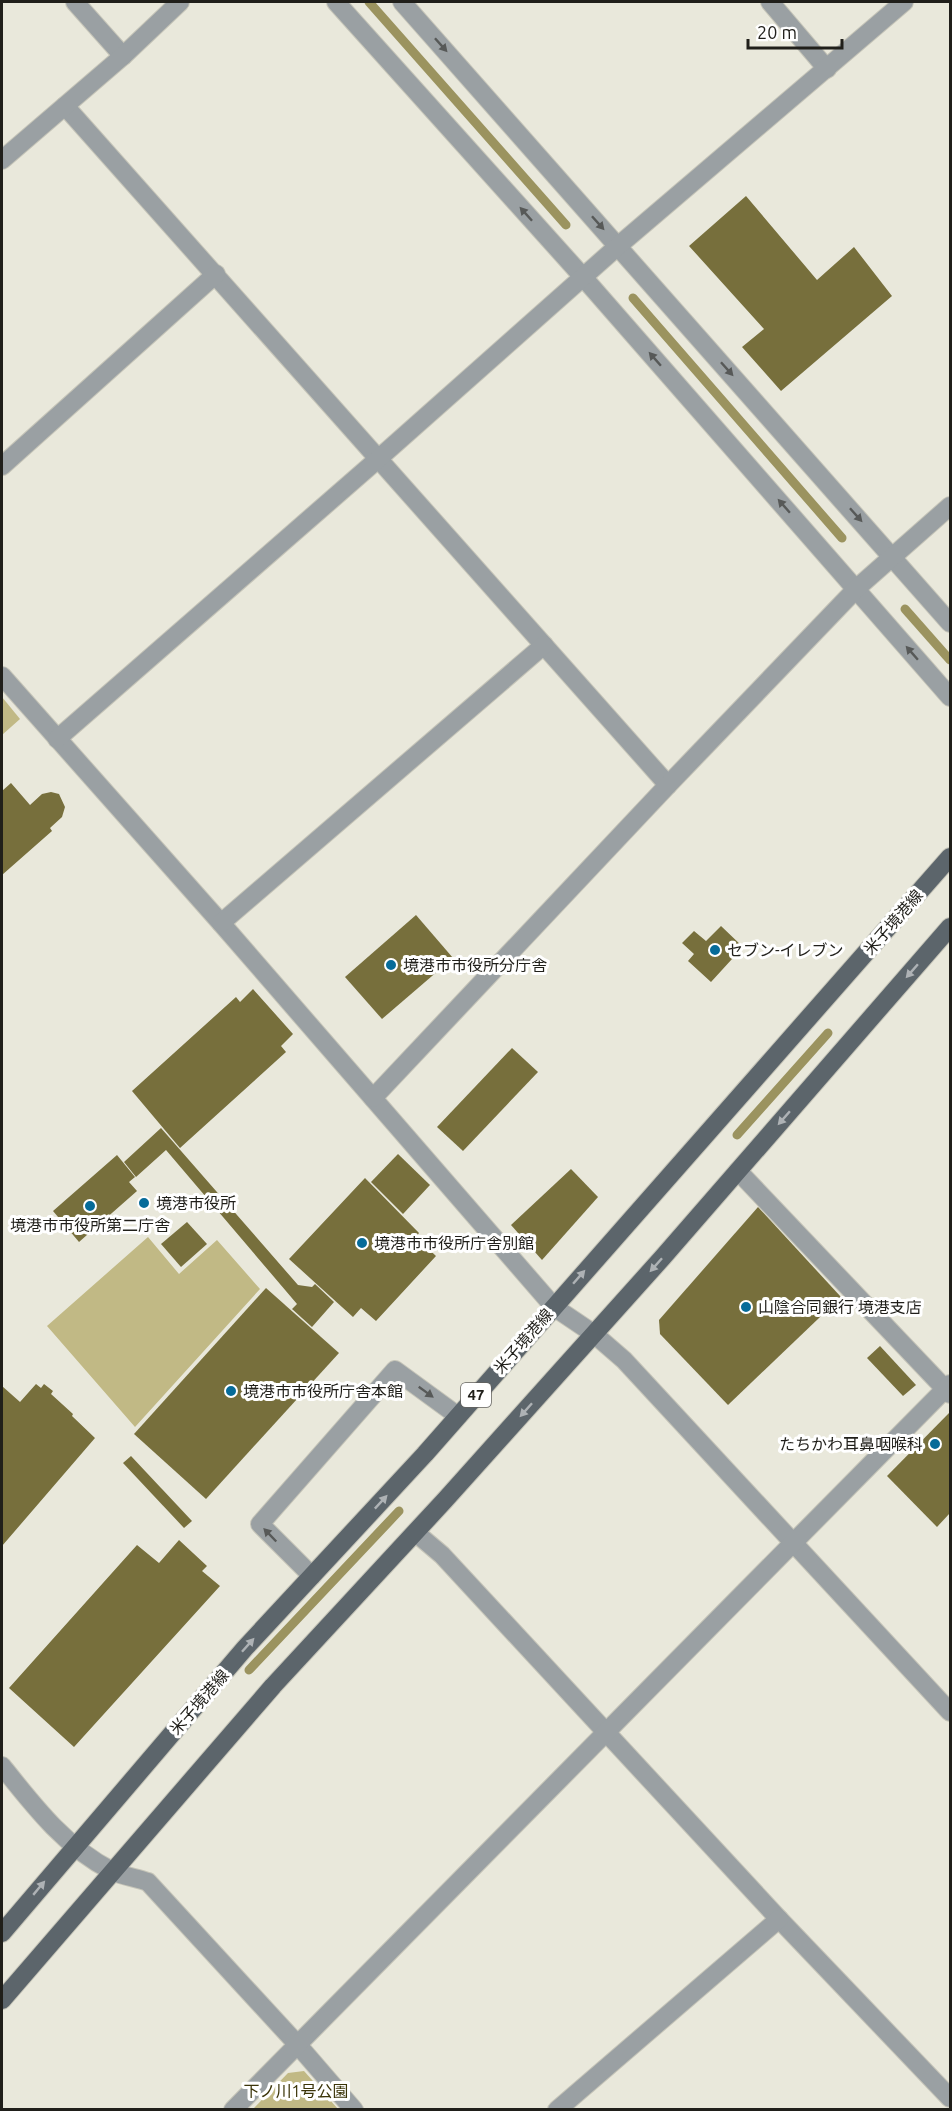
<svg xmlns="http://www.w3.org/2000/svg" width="952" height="2111" font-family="Ubuntu,'Noto Sans JP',sans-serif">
  <rect width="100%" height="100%" fill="#e9e8db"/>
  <!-- green -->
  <g fill="#c1b985">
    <polygon points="2,697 20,719 2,735"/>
    <polygon points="148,1237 179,1274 217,1240 260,1289 135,1427 47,1326"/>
    <polygon points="304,2071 338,2109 253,2109 288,2073"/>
  </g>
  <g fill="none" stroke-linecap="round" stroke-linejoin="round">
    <!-- stream -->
    <g stroke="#9b935f" stroke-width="9">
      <polyline points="369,2 566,225"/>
      <polyline points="633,298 842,538"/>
      <polyline points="905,609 950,660"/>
      <polyline points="737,1135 828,1033"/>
      <polyline points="249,1670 399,1511"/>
    </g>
  </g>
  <!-- building -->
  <g fill="#776f3c">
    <polygon points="746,196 817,280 854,247 892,296 781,391 742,347 764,329 689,246"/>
    <polygon points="11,783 30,805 42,794 51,792 59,794 65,807 62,817 50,828 52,831 2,875 2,791"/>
    <polygon points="416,915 453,958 382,1019 345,977"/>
    <polygon points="721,926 743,947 711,982 688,961 694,954 682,943 694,931 706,941"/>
    <polygon points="253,989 293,1034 281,1046 286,1052 180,1148 132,1091 236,997 240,1002"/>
    <polygon points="512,1048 538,1072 463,1151 437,1127"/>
    <polygon points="161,1128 298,1285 312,1287 315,1284 334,1302 312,1327 292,1309 297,1304 166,1150 136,1177 124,1162"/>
    <polygon points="398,1154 430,1185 403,1214 371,1182"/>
    <polygon points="117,1155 135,1177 129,1182 137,1191 79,1242 53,1211"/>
    <polygon points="571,1169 598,1197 542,1260 511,1225"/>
    <polygon points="365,1178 419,1233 416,1237 436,1256 376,1321 361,1308 353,1317 289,1259"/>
    <polygon points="758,1207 841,1297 728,1405 660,1334 659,1320"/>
    <polygon points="187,1222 207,1244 181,1267 161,1244"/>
    <polygon points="266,1288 339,1353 206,1499 134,1434"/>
    <polygon points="880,1346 916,1385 903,1396 867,1358"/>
    <polygon points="36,1384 41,1388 44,1384 53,1391 51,1394 73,1414 72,1416 95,1438 2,1546 2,1386 20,1402"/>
    <polygon points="950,1412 950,1513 937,1527 887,1476"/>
    <polygon points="131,1456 192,1521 184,1528 123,1463"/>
    <polygon points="179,1540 207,1566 202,1571 220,1586 74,1747 9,1688 137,1545 159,1563"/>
  </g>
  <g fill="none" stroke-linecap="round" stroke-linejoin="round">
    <defs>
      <g id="minor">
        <polyline points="75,2 123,56"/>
        <polyline points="336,2 583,277 950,697"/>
        <polyline points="402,2 950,623"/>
        <polyline points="770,2 827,69"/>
        <polyline points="65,106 668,785"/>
        <polyline points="2,160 123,56 180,2"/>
        <polyline points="2,466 216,274"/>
        <polyline points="2,676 221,923 554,1307 594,1334 624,1360 950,1712"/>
        <polyline points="57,739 378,459 618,246 904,2"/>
        <polyline points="221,923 544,645"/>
        <polyline points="373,1098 668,785 857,588 950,506"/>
        <polyline points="738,1171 950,1394"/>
        <polyline points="416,1533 442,1555 779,1919 950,2098"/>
        <polyline points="312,1576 260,1524 395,1370 458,1416"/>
        <path d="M2,1766C33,1805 66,1848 112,1871C123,1876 137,1878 148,1882L297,2044L354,2110"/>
        <polyline points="233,2110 950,1384"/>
        <polyline points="557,2110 779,1919"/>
      </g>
      <g id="major">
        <polyline points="2,1933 245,1648 425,1454 950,857"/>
        <polyline points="2,2000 273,1686 445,1500 663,1257 950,927"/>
      </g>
    </defs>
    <!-- minor casing -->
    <use href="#minor" stroke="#c5c4b8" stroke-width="20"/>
    <!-- major casing -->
    <use href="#major" stroke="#c5c4b8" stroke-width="20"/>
    <!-- minor -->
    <use href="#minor" stroke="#9aa0a3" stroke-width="18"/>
    <!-- major -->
    <use href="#major" stroke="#5c656b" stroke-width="18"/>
  </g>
  <!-- one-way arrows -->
  <defs><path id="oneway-solid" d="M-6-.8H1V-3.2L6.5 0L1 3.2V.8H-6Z" transform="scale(1.5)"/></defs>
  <g fill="#575958">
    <use href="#oneway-solid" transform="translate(441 45) rotate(48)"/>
    <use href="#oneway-solid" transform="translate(526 214) rotate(-132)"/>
    <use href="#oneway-solid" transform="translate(598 223) rotate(48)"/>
    <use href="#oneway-solid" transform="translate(655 359) rotate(-131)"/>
    <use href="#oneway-solid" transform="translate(727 369) rotate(48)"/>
    <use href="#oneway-solid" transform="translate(784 506) rotate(-131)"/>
    <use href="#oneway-solid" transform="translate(856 515) rotate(48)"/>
    <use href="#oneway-solid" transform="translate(912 653) rotate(-131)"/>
    <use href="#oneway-solid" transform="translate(426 1392) rotate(36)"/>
    <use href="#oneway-solid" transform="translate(270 1535) rotate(-134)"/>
  </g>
  <g fill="#aeb2b5">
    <use href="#oneway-solid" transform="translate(912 971) rotate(131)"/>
    <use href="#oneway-solid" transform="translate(784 1118) rotate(131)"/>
    <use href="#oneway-solid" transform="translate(656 1265) rotate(132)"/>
    <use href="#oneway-solid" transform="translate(579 1277) rotate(-49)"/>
    <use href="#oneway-solid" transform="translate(526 1410) rotate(132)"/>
    <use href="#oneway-solid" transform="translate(381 1502) rotate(-47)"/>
    <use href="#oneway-solid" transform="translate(248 1645) rotate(-48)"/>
    <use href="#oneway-solid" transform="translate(39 1888) rotate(-50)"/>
  </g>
  <!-- markers -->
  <g fill="#066b99" stroke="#fff" stroke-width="2">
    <circle cx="715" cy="950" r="6"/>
    <circle cx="391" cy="965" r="6"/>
    <circle cx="144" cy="1203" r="6"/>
    <circle cx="90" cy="1206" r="6"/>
    <circle cx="362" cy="1243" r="6"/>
    <circle cx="746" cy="1307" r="6"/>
    <circle cx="231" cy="1391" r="6"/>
    <circle cx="935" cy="1444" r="6"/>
  </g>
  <g text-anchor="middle" stroke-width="6" stroke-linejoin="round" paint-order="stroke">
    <!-- shield labels -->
    <rect fill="#fff" stroke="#63625f" stroke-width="1.5" x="461" y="1383" width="30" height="24" rx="4.5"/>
    <g font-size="15" font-weight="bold" fill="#201f1a">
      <text x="476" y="1400">47</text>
    </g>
    <!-- street labels -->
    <g font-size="16" fill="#201f1a" stroke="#fff">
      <text transform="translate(893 922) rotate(-49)" y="6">米子境港線</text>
      <text transform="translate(523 1341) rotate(-49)" y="6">米子境港線</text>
      <text transform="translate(199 1702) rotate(-49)" y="6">米子境港線</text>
    </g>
    <!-- poi labels -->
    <g font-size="16" fill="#201f1a" stroke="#fff" text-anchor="start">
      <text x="727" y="956">セブン-イレブン</text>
      <text x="403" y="971">境港市市役所分庁舎</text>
      <text x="156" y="1209">境港市役所</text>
      <text x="90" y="1231" text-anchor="middle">境港市市役所第二庁舎</text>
      <text x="374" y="1249">境港市市役所庁舎別館</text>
      <text x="758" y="1313">山陰合同銀行 境港支店</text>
      <text x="243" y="1397">境港市市役所庁舎本館</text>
      <text x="923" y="1450" text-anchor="end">たちかわ耳鼻咽喉科</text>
    </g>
    <!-- park labels -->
    <g font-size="16" fill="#3b3408" stroke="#fff">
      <text x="296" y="2097">下ノ川1号公園</text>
    </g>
  </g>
  <!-- border -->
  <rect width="952" height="2111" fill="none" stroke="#201f1a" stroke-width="6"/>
  <!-- scale -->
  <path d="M748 39v9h94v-9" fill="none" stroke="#201f1a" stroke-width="3"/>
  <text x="757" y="39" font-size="18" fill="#201f1a" stroke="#ffffff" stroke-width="4.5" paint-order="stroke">20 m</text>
</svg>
